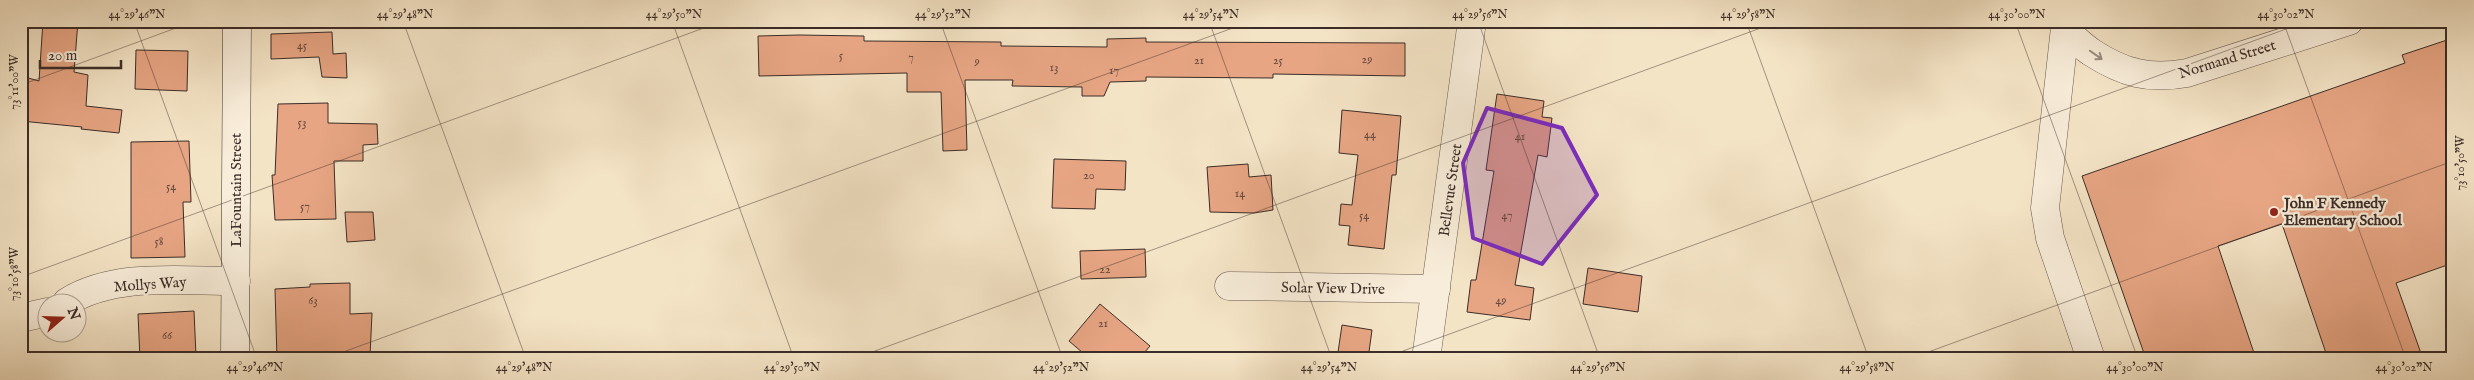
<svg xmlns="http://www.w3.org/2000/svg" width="2474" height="380" font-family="'IM FELL English',serif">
  <rect width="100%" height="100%" fill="#f4e4c6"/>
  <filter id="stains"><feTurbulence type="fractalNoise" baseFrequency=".004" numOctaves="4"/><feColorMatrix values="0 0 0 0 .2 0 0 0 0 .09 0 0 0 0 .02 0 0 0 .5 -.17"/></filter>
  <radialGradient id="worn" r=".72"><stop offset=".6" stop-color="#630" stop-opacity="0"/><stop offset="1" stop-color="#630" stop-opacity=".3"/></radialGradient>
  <!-- building -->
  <g fill="#e7a583" stroke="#3b2c27">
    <polygon points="43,21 78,21 74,72 88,75 86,106 122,110 119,133 81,129 82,127 21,121 21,76 39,81"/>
    <polygon points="332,32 333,54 346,53 347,78 322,77 319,57 271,59 271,34"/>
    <polygon points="799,35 864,36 864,41 1001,42 1001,46 1107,47 1107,39 1146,38 1146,42 1405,43 1405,76 1273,74 1273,78 1146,77 1146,81 1110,82 1104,96 1082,96 1082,87 1012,86 1013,80 965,80 967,150 943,151 941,92 907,92 907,73 759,76 758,36"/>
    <polygon points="2453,38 2453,263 2396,283 2423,359 2328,359 2282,224 2218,246 2256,359 2146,359 2082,176 2405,63 2402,55"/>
    <polygon points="136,50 188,51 187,91 135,89"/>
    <polygon points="1497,94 1544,101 1542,117 1552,118 1547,157 1538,155 1515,285 1534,288 1530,320 1467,312 1471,280 1476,280 1494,171 1486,170"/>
    <polygon points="328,103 328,123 377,124 378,144 363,145 363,161 334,161 336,219 275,220 272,175 275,175 278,104"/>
    <polygon points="1342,110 1401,116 1396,175 1392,175 1384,249 1348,245 1350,226 1339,225 1341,204 1352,205 1358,155 1339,153"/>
    <polygon points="189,141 191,202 183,202 185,257 131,258 131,142"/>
    <polygon points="1054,159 1126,161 1125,190 1096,189 1095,209 1052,208"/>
    <polygon points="1248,164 1249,177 1271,175 1273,210 1254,213 1210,212 1207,167"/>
    <polygon points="345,212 373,212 375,240 347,242"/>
    <polygon points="1145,249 1146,277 1081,279 1080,251"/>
    <polygon points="1588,268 1642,276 1638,312 1583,304"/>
    <polygon points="350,283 350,314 372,313 370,356 337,352 337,359 277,359 275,289 310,287 310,284"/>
    <polygon points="1100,304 1150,346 1139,359 1090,359 1069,341"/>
    <polygon points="194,311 196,356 140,359 138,314"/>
    <polygon points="1342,325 1372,330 1368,359 1337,359"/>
  </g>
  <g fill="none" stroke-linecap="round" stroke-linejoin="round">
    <defs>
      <g id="street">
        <path d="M2062,21C2067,34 2080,44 2091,52C2123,73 2149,80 2187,73L2349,21"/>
        <polyline points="2065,28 2045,208 2050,238 2091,359"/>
        <polyline points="1229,286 1436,289"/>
        <path d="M67,302C115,272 181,281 236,281"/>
        <polyline points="21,318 48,312"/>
        <polyline points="1426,359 1472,21"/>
      </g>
      <polyline id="secondary" points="235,359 237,21"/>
    </defs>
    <!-- street casing -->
    <use href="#street" stroke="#695a4f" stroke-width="29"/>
    <!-- secondary casing -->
    <use href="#secondary" stroke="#3b2c27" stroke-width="29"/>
    <!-- street -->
    <use href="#street" stroke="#f8edda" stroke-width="28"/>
    <!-- secondary -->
    <use href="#secondary" stroke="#f8edda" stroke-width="28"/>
  </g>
  <!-- one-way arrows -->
  <defs><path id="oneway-shaft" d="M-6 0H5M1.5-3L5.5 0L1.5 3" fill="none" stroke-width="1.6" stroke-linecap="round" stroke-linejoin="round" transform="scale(1.25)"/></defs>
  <use stroke="#9a8c80" href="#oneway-shaft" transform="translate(2096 55) rotate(35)"/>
  <!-- marked area -->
  <path fill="#7b2cbf" fill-opacity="0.2" stroke="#7b2cbf" stroke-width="4" stroke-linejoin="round" d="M1487,108L1562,128L1597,195L1542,264L1473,238L1463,163Z"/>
  <!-- ticks -->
  <path fill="none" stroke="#3b2c27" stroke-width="1" stroke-opacity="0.45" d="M134,21L257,359M403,21L526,359M672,21L794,359M940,21L1063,359M1209,21L1332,359M1478,21L1600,359M1746,21L1869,359M2015,21L2138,359M2283,21L2406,359M21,85L195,21M21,277L723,21M324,359L1252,21M853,359L1780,21M1381,359L2308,21M1909,359L2453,161M2437,359L2453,353"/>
  <!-- markers -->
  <circle fill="#8f2418" stroke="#f8edda" stroke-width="2" cx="2274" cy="212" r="5"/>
  <g text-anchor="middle" stroke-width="4.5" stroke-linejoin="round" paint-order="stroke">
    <!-- number labels -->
    <g font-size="12" fill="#664a3e">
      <text x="302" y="49">45</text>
      <text x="841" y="59">5</text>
      <text x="911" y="61">7</text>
      <text x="1367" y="63">29</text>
      <text x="1199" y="64">21</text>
      <text x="1278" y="64">25</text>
      <text x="977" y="65">9</text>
      <text x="1054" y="71">13</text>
      <text x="1114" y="74">17</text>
      <text x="302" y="126">53</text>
      <text x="1370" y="138">44</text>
      <text x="1520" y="140">41</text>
      <text x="1089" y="179">20</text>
      <text x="171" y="190">54</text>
      <text x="1240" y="197">14</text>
      <text x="305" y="210">57</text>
      <text x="1364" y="219">54</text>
      <text x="1507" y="219">47</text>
      <text x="159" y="245">58</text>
      <text x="1105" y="273">22</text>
      <text x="313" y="304">63</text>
      <text x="1501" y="304">49</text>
      <text x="1103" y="327">21</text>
      <text x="167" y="339">66</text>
    </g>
    <!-- street labels -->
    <g font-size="15" fill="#3b2c27" stroke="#f8edda">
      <text transform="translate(2227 59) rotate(-17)" y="5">Normand Street</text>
      <text transform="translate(236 190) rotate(-90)" y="5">LaFountain Street</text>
      <text transform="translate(1450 190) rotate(-82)" y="5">Bellevue Street</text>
      <text transform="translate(150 284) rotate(-4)" y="5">Mollys Way</text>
      <text transform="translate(1333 288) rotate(1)" y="5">Solar View Drive</text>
    </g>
    <!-- poi labels -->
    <g font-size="15" font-weight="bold" fill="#3b2c27" stroke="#f8edda" text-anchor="start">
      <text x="2284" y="208">John F Kennedy<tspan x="2284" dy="17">Elementary School</tspan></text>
    </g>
  </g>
  <!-- margin -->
  <rect width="2474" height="380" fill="none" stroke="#f4e4c6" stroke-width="55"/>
  <!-- north arrow -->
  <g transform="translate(62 318) rotate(70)"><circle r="24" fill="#f8edda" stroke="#aca092"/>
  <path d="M0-4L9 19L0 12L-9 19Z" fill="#8f2418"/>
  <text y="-8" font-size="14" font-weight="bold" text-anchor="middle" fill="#3b2c27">N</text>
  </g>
  <!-- scale -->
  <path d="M40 60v8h81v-8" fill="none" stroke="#3b2c27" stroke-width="2.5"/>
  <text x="48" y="60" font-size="15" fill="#3b2c27" stroke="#f8edda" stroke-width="4" paint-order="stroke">20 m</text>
  <rect x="28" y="28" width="2418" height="324" fill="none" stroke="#3b2c27" stroke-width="2"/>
  <g font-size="12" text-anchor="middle" fill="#3b2c27">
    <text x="137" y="18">44°29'46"N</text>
    <text x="405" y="18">44°29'48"N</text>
    <text x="674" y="18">44°29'50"N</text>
    <text x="943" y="18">44°29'52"N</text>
    <text x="1211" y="18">44°29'54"N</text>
    <text x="1480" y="18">44°29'56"N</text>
    <text x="1748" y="18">44°29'58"N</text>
    <text x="2017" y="18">44°30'00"N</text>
    <text x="2286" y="18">44°30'02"N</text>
    <text transform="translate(14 82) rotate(-90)" y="4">73°11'00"W</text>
    <text transform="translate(2460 163) rotate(-90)" y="4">73°10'50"W</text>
    <text transform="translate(14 274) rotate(-90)" y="4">73°10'58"W</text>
    <text x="255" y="371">44°29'46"N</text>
    <text x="524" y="371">44°29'48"N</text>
    <text x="792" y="371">44°29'50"N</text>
    <text x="1061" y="371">44°29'52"N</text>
    <text x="1329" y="371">44°29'54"N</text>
    <text x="1598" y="371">44°29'56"N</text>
    <text x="1867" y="371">44°29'58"N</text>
    <text x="2135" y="371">44°30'00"N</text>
    <text x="2404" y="371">44°30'02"N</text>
  </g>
  <rect width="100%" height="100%" filter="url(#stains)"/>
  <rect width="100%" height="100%" fill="url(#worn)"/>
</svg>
